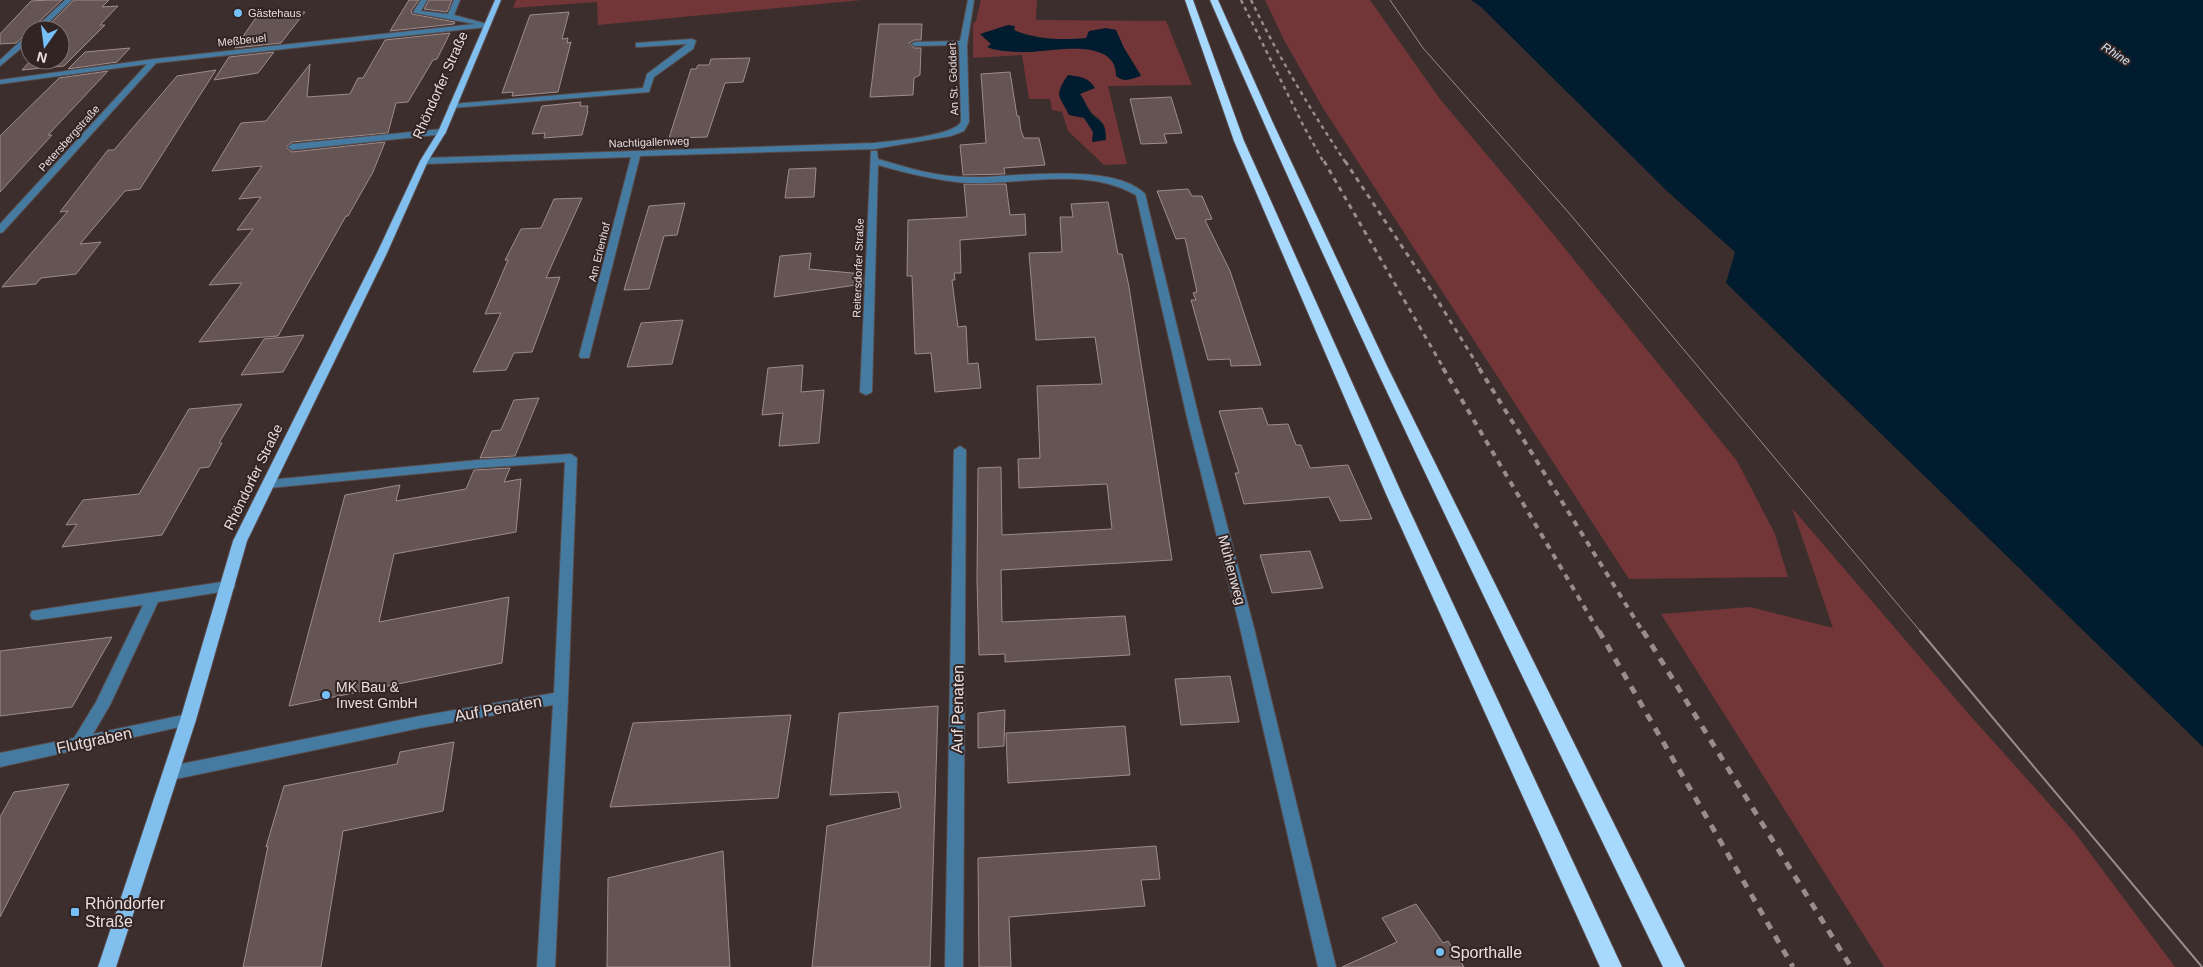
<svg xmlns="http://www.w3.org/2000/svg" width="2203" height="967" font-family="Helvetica,sans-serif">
  <rect width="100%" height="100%" fill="#3d2e2e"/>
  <!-- green -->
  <g fill="#723638" fill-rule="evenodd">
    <polygon points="516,0 862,0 598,25 597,2 513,8"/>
    <path d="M981,0H1037L1036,20L1166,21L1192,85L1108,86L1127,164L1104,165L1068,131L1062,112L1052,110L1050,99H1029L1022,55L973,58V24L976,21ZM1015,26L1014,30C1029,37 1071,43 1087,38C1100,33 1101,27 1116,30L1124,48L1141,75L1116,67L1109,56L1092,50L1075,47L1028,52L994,50L988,47L991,44L981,35ZM1091,81L1080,94L1092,113L1101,120L1093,132L1084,117L1069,115L1062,102Z"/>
    <polygon points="1265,0 1370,0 1440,99 1545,224 1737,461 1775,534 1788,577 1629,579 1323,108 1284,40"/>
    <polygon points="1792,508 1967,712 2075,833 2175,967 1884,967 1661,614 1750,607 1833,628"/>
  </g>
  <!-- water -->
  <g fill="#011c2e">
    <polygon points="1471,0 2203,0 2203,747 1726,283 1735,252 1667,191 1481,7"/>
    <path d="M1008,25L1015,26L1014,30C1035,40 1064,40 1086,38L1089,31L1106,28L1116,30L1124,48L1141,76C1132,79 1124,83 1116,76C1117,37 1053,51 1030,52C1016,52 1000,52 987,47L991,44L980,34Z"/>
    <path d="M1068,75C1081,77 1088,77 1095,88L1080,94C1084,99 1085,104 1088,109C1098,125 1106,116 1106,140L1092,142L1093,132L1084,118L1069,115C1061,96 1052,98 1068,75Z"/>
  </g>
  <!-- building -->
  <g fill="#655454" stroke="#9e8b8b">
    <polygon points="49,0 62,0 30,30 30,33 26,34 16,43 0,44 0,34 31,1"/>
    <polygon points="74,0 109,0 102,7 118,6 100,25 105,25 64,66 22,70 31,60 60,60 60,30 44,30"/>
    <polygon points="409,0 419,0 411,11 412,14 455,22 454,24 390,31"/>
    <polygon points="429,0 452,0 447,12 424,9"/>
    <polygon points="305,12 281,43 235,48 257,16"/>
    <polygon points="569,12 562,39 568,38 567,43 571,42 558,92 512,96 513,92 502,93 530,15"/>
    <polygon points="879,24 922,24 921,40 914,40 909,43 914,48 921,48 920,75 914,78 913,95 870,97"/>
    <polygon points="450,33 437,59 433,60 408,102 396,103 388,133 292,142 287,146 287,148 292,152 385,142 373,172 348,216 346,216 278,336 199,342 242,283 209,285 253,229 237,230 261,197 239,199 262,166 212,171 241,123 266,121 310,64 307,97 350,94 358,78 363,78 385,40"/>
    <polygon points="130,48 117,62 68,69 85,52"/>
    <polygon points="274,52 258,73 214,80 229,57"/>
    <polygon points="750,58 743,82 725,83 707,137 669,138 691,69 696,69 698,65 709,65 711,59"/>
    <polygon points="216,70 140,189 125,191 80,244 101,242 76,274 41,278 36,284 2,287 68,211 60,212 108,150 114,150 177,76"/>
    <polygon points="108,71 48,135 52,135 0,192 0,136 59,78"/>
    <polygon points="1010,72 1017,116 1019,116 1021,131 1024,138 1039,138 1045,165 1004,168 1005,174 963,175 960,145 986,143 981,74"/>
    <polygon points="1171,97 1182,133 1164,134 1167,143 1141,144 1130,99"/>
    <polygon points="581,102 580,106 588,106 587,111 588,111 582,135 544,138 545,133 532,134 542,106"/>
    <polygon points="816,168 814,197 785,198 789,169"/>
    <polygon points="964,184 1006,184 1010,215 1025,214 1026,235 960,240 961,273 954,273 955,280 952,280 958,327 966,326 968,364 978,363 981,388 935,392 931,353 915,354 912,276 907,276 908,220 967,217"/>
    <polygon points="1188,189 1192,196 1202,196 1212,219 1205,220 1230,271 1261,365 1231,366 1230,359 1208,360 1191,300 1196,300 1193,293 1197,292 1185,238 1176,239 1157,191"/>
    <polygon points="582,198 546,278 560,277 532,352 514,353 506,370 473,372 501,313 485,314 508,260 505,260 521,229 541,228 554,199"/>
    <polygon points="1108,202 1118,254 1122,254 1129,287 1172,560 1001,570 1002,622 1125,616 1130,655 1005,662 1005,654 979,655 977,579 978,468 1001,467 1002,535 1112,529 1107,484 1019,488 1018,459 1040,458 1037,386 1102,384 1095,337 1036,340 1029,253 1062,252 1060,217 1073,217 1071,204"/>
    <polygon points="685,203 677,235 664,236 649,289 624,290 649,206"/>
    <polygon points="811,253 809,269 863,274 863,284 774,297 780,256"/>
    <polygon points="683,320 672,364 627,367 641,323"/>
    <polygon points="304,335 283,372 241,375 264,339"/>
    <polygon points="803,365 801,392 824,390 819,443 779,446 783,413 762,415 768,368"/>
    <polygon points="539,398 515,456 480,458 492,431 501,430 514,400"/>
    <polygon points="242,404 219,443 222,443 209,467 200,468 162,535 62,547 77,524 66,525 83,500 139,494 189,409"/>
    <polygon points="1262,408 1268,425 1288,424 1296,445 1301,445 1310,468 1348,465 1372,519 1340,521 1329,497 1244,504 1235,473 1239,473 1219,411"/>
    <polygon points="510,468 504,482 521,479 516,532 394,554 379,622 509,597 502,663 289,706 345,495 400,485 396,501 466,489 474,470"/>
    <polygon points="1310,551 1323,588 1272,593 1260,555"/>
    <polygon points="112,637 72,707 0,716 0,651"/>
    <polygon points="1230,676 1239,722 1181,725 1175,679"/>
    <polygon points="938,706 930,967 812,967 827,826 901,808 898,792 830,795 839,713"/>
    <polygon points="1005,710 1004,746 978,748 978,713"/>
    <polygon points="791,715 778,798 610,807 633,723"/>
    <polygon points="1125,726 1130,775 1008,783 1006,733"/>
    <polygon points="454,742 443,811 343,831 321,967 243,967 268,846 266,847 284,786 397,764 400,752"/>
    <polygon points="69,784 0,917 0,817 14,792"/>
    <polygon points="1156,846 1160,879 1141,880 1145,906 1009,917 1011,967 979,967 978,858"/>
    <polygon points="723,851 730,967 607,967 608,878"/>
    <polygon points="1416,904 1443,943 1448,941 1464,967 1342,967 1397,942 1382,918"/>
  </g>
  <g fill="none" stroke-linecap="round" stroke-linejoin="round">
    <defs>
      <g id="minor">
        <polygon points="65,0 72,0 41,30 33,30"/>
        <polygon points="421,0 427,0 421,11 448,14 454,0 460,0 454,15 491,25 487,27 156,63 3,232 0,233 0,224 147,64 0,84 0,80 154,59 475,24 415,13 413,12"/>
        <path d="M968,0H974L967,45L969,122L964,131L951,136L874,149L640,156L589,358H581L579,356L631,157L424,164L420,161L424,158L874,143C892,141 953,136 961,122L959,45L915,46L911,44L915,42L960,41Z"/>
        <polygon points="27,35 30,35 30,41 0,66 0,60"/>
        <polygon points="692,39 696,41 693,49 654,77 649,92 452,108 448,106 452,104 643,88 647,74 687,44 639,47 636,47 636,43"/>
        <polygon points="442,129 446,132 445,134 292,150 288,147 292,144"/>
        <path d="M871,151H877L878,159C907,168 939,177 968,177C1013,178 1112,161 1145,194L1200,422L1254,628L1336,967H1318L1240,628L1188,422L1136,195C1085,166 1023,185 968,183C938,181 906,173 878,165L872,392L866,395L860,392Z"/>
        <polygon points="960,446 966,450 963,967 945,967 954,450"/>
        <polygon points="571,454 577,458 568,698 555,967 537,967 553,705 420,728 171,780 165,778 163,773 165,768 171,766 420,716 554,693 565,462 478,468 269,488 263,484 269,480 478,460"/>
        <polygon points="228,581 233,582 235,586 233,590 158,602 110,705 93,734 188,714 193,716 196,720 193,724 0,767 0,753 74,738 96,702 143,605 37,620 32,619 30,615 32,611"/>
      </g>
      <polygon id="major" points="495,0 501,0 446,132 428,161 387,253 247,541 196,720 116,967 98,967 180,720 233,541 377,253 420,161 438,132"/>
      <g id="highway">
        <polygon points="1185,0 1193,0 1244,141 1402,494 1622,967 1600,967 1386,494 1234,141"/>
        <path d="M1210,0H1218L1273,123L1387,366L1685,967H1663C1508,646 1351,327 1210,0Z"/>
      </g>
    </defs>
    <!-- minor casing -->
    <use href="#minor" stroke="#594a4a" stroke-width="2"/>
    <!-- major casing -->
    <use href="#major" stroke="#594a4a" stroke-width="2"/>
    <!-- highway casing -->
    <use href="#highway" stroke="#594a4a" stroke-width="2"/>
    <!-- minor -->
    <use href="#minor" fill="#467ba1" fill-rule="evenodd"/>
    <!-- major -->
    <use href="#major" fill="#80bfee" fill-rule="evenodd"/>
    <!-- highway -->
    <use href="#highway" fill="#a7d8fe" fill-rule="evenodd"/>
    <!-- tram-far1 -->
    <polyline stroke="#988c8c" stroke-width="1" points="1390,0 1423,48 1569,213 1921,632"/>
    <!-- tram -->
    <polyline stroke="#988c8c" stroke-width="2" points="1920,631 2202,967"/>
    <!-- rail-far3 -->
    <g stroke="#988c8c" stroke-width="2.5" stroke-dasharray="4 4" stroke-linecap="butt">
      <polyline points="1241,0 1303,125 1324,163"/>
      <path d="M1251,0C1278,56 1311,111 1346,163"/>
    </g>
    <!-- rail-far2 -->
    <g stroke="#988c8c" stroke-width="3" stroke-dasharray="5 5" stroke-linecap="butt">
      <polyline points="1324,161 1444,369"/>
      <polyline points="1345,161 1433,293 1480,369"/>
    </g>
    <!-- rail-far1 -->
    <g stroke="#988c8c" stroke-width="4" stroke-dasharray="6 6" stroke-linecap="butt">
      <polyline points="1443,368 1599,632"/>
      <polyline points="1479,368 1643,632"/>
    </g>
    <!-- rail -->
    <g stroke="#988c8c" stroke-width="5" stroke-dasharray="8 8" stroke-linecap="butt">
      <polyline points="1599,631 1793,967"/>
      <polyline points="1643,631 1851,967"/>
    </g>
  </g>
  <!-- markers -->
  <g fill="#75c0f6" stroke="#332424" stroke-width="2">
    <circle cx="238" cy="13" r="5"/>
    <circle cx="326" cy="695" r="5"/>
    <rect x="70" y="907" width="10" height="10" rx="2.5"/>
    <circle cx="1440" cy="952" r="5"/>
  </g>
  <g text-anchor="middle" stroke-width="4" stroke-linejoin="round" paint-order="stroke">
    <!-- far-poi labels -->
    <g font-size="11" fill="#e9dfdf" stroke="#332424" text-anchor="start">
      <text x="248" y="17">Gästehaus</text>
    </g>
    <!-- far-street labels -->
    <g font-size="11" fill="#e9dfdf" stroke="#332424">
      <text transform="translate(242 40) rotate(-6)" y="4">Meßbeuel</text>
      <text transform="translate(953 79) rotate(-92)" y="4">An St. Göddert</text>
      <text transform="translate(69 138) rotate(-48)" y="4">Petersbergstraße</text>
      <text transform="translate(649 142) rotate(-2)" y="4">Nachtigallenweg</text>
      <text transform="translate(599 252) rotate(-76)" y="4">Am Erlenhof</text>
      <text transform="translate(858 268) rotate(-88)" y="4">Reitersdorfer Straße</text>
    </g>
    <!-- far-water labels -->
    <g font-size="12" font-style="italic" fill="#d3e7f7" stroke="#332424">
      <text transform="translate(2116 54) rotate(32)" y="4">Rhine</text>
    </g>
    <!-- street labels -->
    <g font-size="14" fill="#e9dfdf" stroke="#332424">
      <text transform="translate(440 85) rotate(-66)" y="5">Rhöndorfer Straße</text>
      <text transform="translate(253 477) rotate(-64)" y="5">Rhöndorfer Straße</text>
      <text transform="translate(1232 570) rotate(75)" y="5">Mühlenweg</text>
    </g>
    <!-- poi labels -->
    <g font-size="14" fill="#e9dfdf" stroke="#332424" text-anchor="start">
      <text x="336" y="692">MK Bau &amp;<tspan x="336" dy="16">Invest GmbH</tspan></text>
    </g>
    <!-- near-street labels -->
    <g font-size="16" fill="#e9dfdf" stroke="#332424">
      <text transform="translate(498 708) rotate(-10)" y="6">Auf Penaten</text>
      <text transform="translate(957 709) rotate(-89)" y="6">Auf Penaten</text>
      <text transform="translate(94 740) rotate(-12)" y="6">Flutgraben</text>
    </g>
    <!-- near-poi labels -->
    <g font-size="16" fill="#e9dfdf" stroke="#332424" text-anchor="start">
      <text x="85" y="909">Rhöndorfer<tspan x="85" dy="18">Straße</tspan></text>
      <text x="1450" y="958">Sporthalle</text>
    </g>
  </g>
  <!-- north arrow -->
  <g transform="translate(45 45) rotate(194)"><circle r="24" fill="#332424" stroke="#7c6f6f"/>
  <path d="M0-4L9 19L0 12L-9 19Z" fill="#75c0f6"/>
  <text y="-8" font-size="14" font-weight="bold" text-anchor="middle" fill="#e9dfdf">N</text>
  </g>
</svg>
